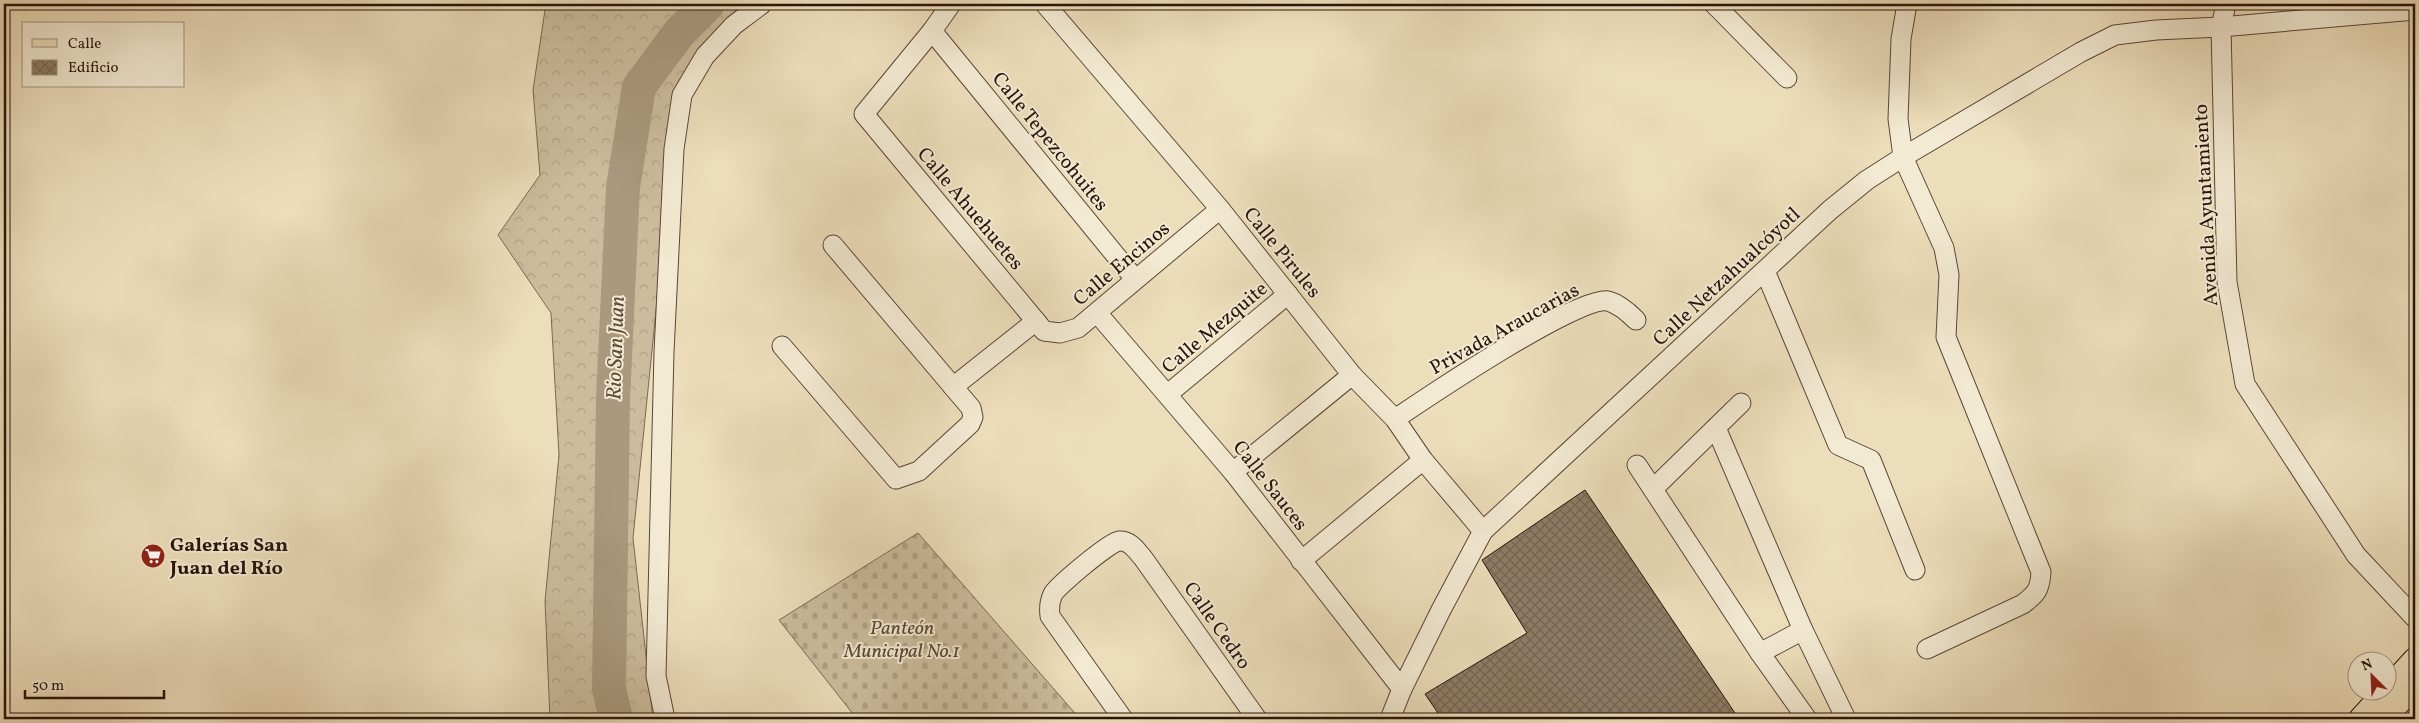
<svg xmlns="http://www.w3.org/2000/svg" width="2419" height="723" font-family="Vollkorn,serif">
  <defs>
    <pattern id="forest-crowns" width="20" height="18" patternUnits="userSpaceOnUse" patternTransform="scale(1.25)"><rect width="20" height="18" fill="#ccbc9d"/><path d="M2 6a3 3 0 1 1 6 0M12 15a3 3 0 1 1 6 0" fill="none" stroke="#afa186"/></pattern>
    <pattern id="cemetery-stones" width="16" height="16" patternUnits="userSpaceOnUse" patternTransform="scale(1.25)"><rect width="16" height="16" fill="#ccbc9d"/><path d="M2 7V4a2 2 0 0 1 4 0v3zM10 15v-3a2 2 0 0 1 4 0v3z" fill="#afa186"/></pattern>
    <pattern id="building-cross-hatch" width="8" height="8" patternUnits="userSpaceOnUse" patternTransform="scale(1.25)"><rect width="8" height="8" fill="#8e7d67"/><path d="M0 0l8 8M0 8l8-8" fill="none" stroke="#746553"/></pattern>
  </defs>
  <rect width="100%" height="100%" fill="#eddebb"/>
  <filter id="stains"><feTurbulence type="fractalNoise" baseFrequency=".004" numOctaves="4"/><feColorMatrix values="0 0 0 0 .2 0 0 0 0 .09 0 0 0 0 .02 0 0 0 .5 -.17"/></filter>
  <radialGradient id="worn" r=".72"><stop offset=".6" stop-color="#630" stop-opacity="0"/><stop offset="1" stop-color="#630" stop-opacity=".3"/></radialGradient>
  <!-- forest -->
  <polygon fill="url(#forest-crowns)" stroke="#7a6854" points="553,4 764,4 672,95 659,281 633,538 653,719 550,719 545,601 559,455 551,313 498,235 540,175 533,90 545,10"/>
  <!-- cemetery -->
  <polygon fill="url(#cemetery-stones)" stroke="#7a6854" points="918,533 1080,719 857,719 779,620"/>
  <g fill="none" stroke-linecap="round" stroke-linejoin="round">
    <!-- river -->
    <polyline stroke="#aa997f" stroke-width="34" points="616,719 609,689 613,399 623,187 639,87 679,33 708,4"/>
  </g>
  <!-- building -->
  <polygon fill="url(#building-cross-hatch)" stroke="#28140b" points="1585,490 1739,719 1442,719 1425,694 1527,633 1482,560"/>
  <g fill="none" stroke-linecap="round" stroke-linejoin="round">
    <defs>
      <g id="minor">
        <polyline points="951,4 932,31 864,114 1044,331 1060,333 1078,328 1220,209"/>
        <polyline points="1045,4 1220,209 1352,375 1395,419 1423,460 1483,531"/>
        <polyline points="1714,4 1787,78"/>
        <path d="M1907,4L1901,39L1898,119L1903,157L1944,248L1949,275L1946,337L2041,572C2040,590 2036,594 2023,604L1927,649"/>
        <polyline points="2226,4 2221,27 2227,282 2245,384 2356,555 2415,618"/>
        <polyline points="932,31 1135,279"/>
        <polyline points="1765,271 1838,445 1871,460 1915,570"/>
        <polyline points="1098,314 1233,472 1402,689"/>
        <polyline points="782,346 896,479 919,471 970,424 973,417 971,408 833,245"/>
        <polyline points="953,387 1036,321"/>
        <polyline points="1168,394 1288,294"/>
        <path d="M1395,419C1426,398 1579,295 1608,301C1619,304 1628,312 1636,320"/>
        <polyline points="1716,428 1803,630 1846,719"/>
        <polyline points="1637,465 1760,653 1807,719"/>
        <polyline points="1233,472 1352,375"/>
        <polyline points="1653,489 1741,403"/>
        <polyline points="1301,561 1423,460"/>
        <polyline points="1760,653 1803,630"/>
        <polyline points="665,719 656,676 664,352 674,149 682,95 705,56 734,25 762,4"/>
        <path d="M1123,719L1050,616C1049,608 1049,602 1053,594C1057,586 1110,542 1119,541C1130,540 1136,550 1143,558L1257,719"/>
        <polyline points="1390,719 1402,689 1441,610 1483,531 1830,210 1867,180 1903,157 2081,52 2115,35 2156,30 2221,27 2415,10"/>
      </g>
      <g id="major">
        <polyline points="2387,714 2415,685"/>
        <polyline points="2361,719 2415,660"/>
      </g>
    </defs>
    <!-- minor casing -->
    <use href="#minor" stroke="#594637" stroke-width="21"/>
    <!-- major casing -->
    <use href="#major" stroke="#28140b" stroke-width="26"/>
    <!-- minor -->
    <use href="#minor" stroke="#f3ead3" stroke-width="19"/>
    <!-- major -->
    <use href="#major" stroke="#eddebb" stroke-width="24"/>
  </g>
  <!-- icons -->
  <defs>
    <symbol id="supermarket-disc" viewBox="-11 -11 22 22"><circle r="9.5" fill="#8f2418" stroke="#f3ead3"/><path d="M-6-5.5h2.5l.6 2H6L4.5 2H-2.5L-4.4-4H-6ZM-1.5 3.2a1.3 1.3 0 1 0 .1 0ZM3 3.2a1.3 1.3 0 1 0 .1 0Z" fill="#fff"/></symbol>
  </defs>
  <g fill-rule="evenodd">
    <use href="#supermarket-disc" x="139" y="542" width="28" height="28"/>
  </g>
  <g text-anchor="middle" stroke-width="4" stroke-linejoin="round" paint-order="stroke">
    <!-- street labels -->
    <g font-size="20" fill="#28140b" stroke="#f3ead3">
      <text transform="translate(1051 141) rotate(51)" y="7">Calle Tepezcohuites</text>
      <text transform="translate(2205 205) rotate(-93)" y="7">Avenida Ayuntamiento</text>
      <text transform="translate(971 208) rotate(50)" y="7">Calle Ahuehuetes</text>
      <text transform="translate(1283 252) rotate(51)" y="7">Calle Pirules</text>
      <text transform="translate(1121 263) rotate(-40)" y="7">Calle Encinos</text>
      <text transform="translate(1726 276) rotate(-43)" y="7">Calle Netzahualcóyotl</text>
      <text transform="translate(1214 327) rotate(-40)" y="7">Calle Mezquite</text>
      <text transform="translate(1504 328) rotate(-29)" y="7">Privada Araucarias</text>
      <text transform="translate(1271 485) rotate(52)" y="7">Calle Sauces</text>
      <text transform="translate(1218 625) rotate(55)" y="7">Calle Cedro</text>
    </g>
    <!-- poi labels -->
    <g font-size="20" font-weight="bold" fill="#28140b" stroke="#f3ead3" text-anchor="start">
      <text x="170" y="551">Galerías San<tspan x="170" dy="23">Juan del Río</tspan></text>
    </g>
    <!-- park labels -->
    <g font-size="20" font-style="italic" fill="#594637" stroke="#f3ead3">
      <text x="902" y="634">Panteón<tspan x="902" dy="23">Municipal No.1</tspan></text>
    </g>
    <!-- water labels -->
    <g font-size="21" font-style="italic" fill="#5c4939" stroke="#f3ead3">
      <text transform="translate(615 348) rotate(-88)" y="7">Rio San Juan</text>
    </g>
  </g>
  <!-- margin -->
  <rect width="2419" height="723" fill="none" stroke="#eddebb" stroke-width="20"/>
  <rect x="5" y="5" width="2409" height="713" fill="none" stroke="#28140b" stroke-width="2.5"/>
  <rect x="10" y="10" width="2399" height="703" fill="none" stroke="#28140b"/>
  <!-- legend -->
  <rect x="22" y="22" width="162" height="65" fill="#f3ead3" stroke="#a29483"/>
  <rect x="32" y="39" width="25" height="8" fill="#eddebb" stroke="#a29483"/>
  <text x="68" y="48" font-size="15" fill="#28140b">Calle</text>
  <rect x="32" y="60" width="25" height="15" fill="url(#building-cross-hatch)" stroke="#a29483"/>
  <text x="68" y="72" font-size="15" fill="#28140b">Edificio</text>
  <!-- north arrow -->
  <g transform="translate(2372 676) rotate(336)"><circle r="24" fill="#f3ead3" stroke="#a29483"/>
  <path d="M0-4L9 19L0 12L-9 19Z" fill="#8f2418"/>
  <text y="-8" font-size="14" font-weight="bold" text-anchor="middle" fill="#28140b">N</text>
  </g>
  <!-- scale -->
  <path d="M25 690v8h139v-8" fill="none" stroke="#28140b" stroke-width="2.5"/>
  <text x="32" y="690" font-size="15" fill="#28140b" stroke="#f3ead3" stroke-width="4" paint-order="stroke">50 m</text>
  <rect width="100%" height="100%" filter="url(#stains)"/>
  <rect width="100%" height="100%" fill="url(#worn)"/>
</svg>
